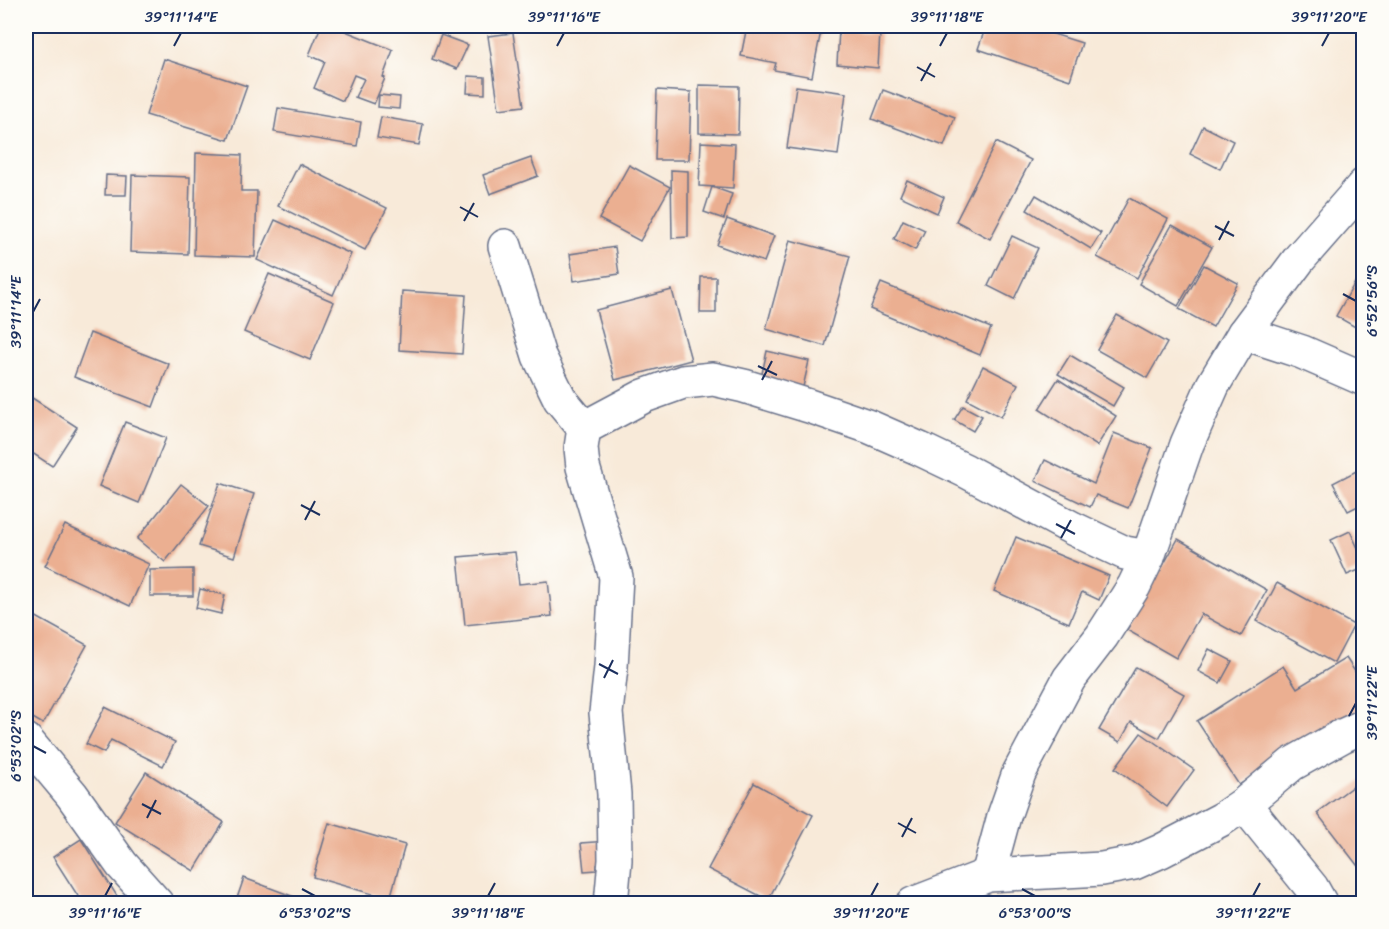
<svg xmlns="http://www.w3.org/2000/svg" width="1389" height="929" font-family="Sriracha,sans-serif">
  <rect width="100%" height="100%" fill="#fdfcf7"/>
  <filter id="ink" filterUnits="userSpaceOnUse"><feTurbulence type="fractalNoise" baseFrequency=".0167" numOctaves="2"/><feDisplacementMap in="SourceGraphic" scale="12" xChannelSelector="R" yChannelSelector="G"/><feConvolveMatrix kernelMatrix="1 2 1 2 8 2 1 2 1" color-interpolation-filters="sRGB"/></filter>
  <filter id="wash" filterUnits="userSpaceOnUse"><feTurbulence type="fractalNoise" baseFrequency=".008" numOctaves="4" result="noise"/><feDisplacementMap in="SourceGraphic" scale="24" xChannelSelector="R" yChannelSelector="G"/><feGaussianBlur stdDeviation="1.35" result="paint"/><feColorMatrix in="noise" values="0 0 0 0 0 0 0 0 0 0 0 0 0 0 0 0 0 1.4 0 .05"/><feComposite in="paint" operator="in"/></filter>
  <g filter="url(#wash)">
    <rect width="100%" height="100%" fill="#f8ead9"/>
    <g id="blocks">
      <!-- building -->
      <g fill="#ebaf91">
        <polygon points="321,26 333,26 393,50 383,77 385,78 374,104 355,97 364,79 354,75 343,101 314,88 325,62 309,55"/>
        <polygon points="747,26 822,26 812,77 774,70 776,63 741,56"/>
        <polygon points="986,26 1028,26 1082,43 1070,80 978,49"/>
        <polygon points="839,30 880,33 878,68 837,64"/>
        <polygon points="513,33 524,106 499,109 488,36"/>
        <polygon points="441,35 468,45 457,69 432,59"/>
        <polygon points="164,59 247,86 228,140 146,115"/>
        <polygon points="468,76 485,77 485,94 467,93"/>
        <polygon points="699,85 739,86 738,134 699,133"/>
        <polygon points="796,86 846,93 838,155 787,148"/>
        <polygon points="657,90 691,92 689,160 655,160"/>
        <polygon points="883,90 955,117 944,146 872,119"/>
        <polygon points="379,95 400,97 399,109 378,107"/>
        <polygon points="278,108 361,122 357,146 274,132"/>
        <polygon points="381,117 423,124 419,145 377,138"/>
        <polygon points="1203,126 1233,141 1220,169 1190,154"/>
        <polygon points="701,142 735,144 733,188 699,186"/>
        <polygon points="996,142 1031,160 990,239 956,221"/>
        <polygon points="196,153 242,155 241,191 257,191 255,257 194,255"/>
        <polygon points="531,158 538,176 490,194 483,175"/>
        <polygon points="299,164 387,208 365,250 278,206"/>
        <polygon points="629,165 670,187 640,241 599,219"/>
        <polygon points="671,170 688,171 688,237 672,238"/>
        <polygon points="106,175 127,176 126,195 105,195"/>
        <polygon points="132,175 190,177 188,254 130,252"/>
        <polygon points="907,180 944,197 937,213 900,196"/>
        <polygon points="712,187 732,194 724,219 704,212"/>
        <polygon points="1036,195 1101,233 1091,249 1027,210"/>
        <polygon points="1129,198 1168,219 1137,278 1097,257"/>
        <polygon points="727,219 774,236 764,262 717,245"/>
        <polygon points="275,220 351,254 333,295 257,260"/>
        <polygon points="903,220 925,230 915,250 894,239"/>
        <polygon points="1172,225 1212,247 1178,306 1139,284"/>
        <polygon points="1012,236 1038,248 1014,299 988,286"/>
        <polygon points="790,240 850,256 825,346 766,329"/>
        <polygon points="615,247 619,274 574,281 570,254"/>
        <polygon points="1204,265 1238,283 1213,327 1179,309"/>
        <polygon points="1361,272 1364,274 1364,332 1336,316"/>
        <polygon points="269,274 334,302 310,360 244,332"/>
        <polygon points="701,277 716,277 716,313 700,313"/>
        <polygon points="881,283 991,328 980,355 870,309"/>
        <polygon points="672,290 691,360 615,380 596,310"/>
        <polygon points="402,291 466,295 462,354 399,350"/>
        <polygon points="1117,315 1167,343 1147,378 1097,350"/>
        <polygon points="90,333 169,364 153,407 74,377"/>
        <polygon points="767,351 809,361 803,387 761,378"/>
        <polygon points="1070,355 1124,387 1113,406 1058,374"/>
        <polygon points="983,366 1018,384 1001,417 967,399"/>
        <polygon points="1058,379 1116,416 1097,446 1039,409"/>
        <polygon points="26,394 77,427 52,466 26,449"/>
        <polygon points="963,406 982,416 973,431 954,420"/>
        <polygon points="125,422 166,438 139,503 99,486"/>
        <polygon points="1114,433 1152,448 1128,508 1096,495 1090,507 1035,481 1045,460 1094,484"/>
        <polygon points="1364,467 1364,503 1348,511 1333,483"/>
        <polygon points="220,483 254,494 234,557 199,546"/>
        <polygon points="181,484 209,506 165,562 137,539"/>
        <polygon points="65,525 149,564 130,606 45,566"/>
        <polygon points="1350,531 1364,561 1364,568 1347,575 1331,540"/>
        <polygon points="1016,537 1109,576 1099,600 1082,592 1069,623 994,591"/>
        <polygon points="1178,539 1267,590 1241,636 1201,614 1176,658 1127,630"/>
        <polygon points="515,552 519,584 548,581 552,616 465,625 458,557"/>
        <polygon points="193,569 193,596 150,596 150,570"/>
        <polygon points="1277,583 1354,625 1334,663 1257,621"/>
        <polygon points="200,589 225,595 221,614 196,608"/>
        <polygon points="31,614 87,645 43,724 26,714 26,624"/>
        <polygon points="1209,649 1232,661 1220,683 1198,671"/>
        <polygon points="1346,658 1364,685 1364,706 1239,785 1197,721 1283,666 1297,688"/>
        <polygon points="1136,667 1184,694 1159,738 1131,722 1120,742 1099,730"/>
        <polygon points="105,707 175,742 163,766 111,740 104,753 86,744"/>
        <polygon points="1141,733 1194,770 1167,807 1115,768"/>
        <polygon points="146,772 224,822 194,871 115,822"/>
        <polygon points="1364,778 1364,874 1317,813"/>
        <polygon points="754,783 813,815 768,900 708,869"/>
        <polygon points="329,823 405,845 390,899 313,877"/>
        <polygon points="81,839 122,904 83,904 53,857"/>
        <polygon points="608,841 605,864 597,865 597,870 584,871 581,843"/>
        <polygon points="244,878 297,898 295,904 235,904"/>
      </g>
    </g>
  </g>
  <g filter="url(#ink)">
    <use href="#blocks" fill-opacity="0" stroke="#687089" stroke-width="1.5"/>
    <g fill="none" stroke-linecap="round" stroke-linejoin="round">
      <defs>
        <g id="minor">
          <polyline points="505,246 539,356 560,399 584,428"/>
          <polyline points="1244,333 1302,352 1364,379"/>
          <polyline points="26,740 72,795 122,865 157,904"/>
          <polyline points="1244,804 1312,888 1321,904"/>
          <polyline points="988,875 1004,816 1019,773 1069,679 1102,636 1134,586 1148,557 1187,444 1213,385 1244,333 1300,258 1364,185"/>
          <polyline points="611,904 615,860 614,794 606,713 611,667 616,577 583,467 581,448 584,428 644,396 683,382 713,379 744,386 809,406 870,427 920,449 966,471 1072,528 1125,553 1148,557"/>
          <polyline points="913,904 988,875 1102,869 1134,863 1161,851 1222,819 1244,804 1292,764 1342,736 1364,726"/>
        </g>
      </defs>
      <!-- minor casing -->
      <use href="#minor" stroke="#687089" stroke-width="36"/>
      <!-- minor -->
      <use href="#minor" stroke="#fff" stroke-width="33"/>
    </g>
  </g>
  <!-- ticks -->
  <path fill="none" stroke="#1b2f5e" stroke-width="2" d="M174,46L181,33M557,46L564,33M940,46L947,33M1322,46L1329,33M917,67L935,77M921,81L931,63M460,207L478,217M464,221L474,203M1215,226L1234,236M1219,240L1229,221M1343,294L1356,301M33,312L40,299M758,366L777,375M762,380L772,361M301,505L320,515M305,520L315,501M1056,524L1075,534M1061,538L1071,520M599,664L618,674M604,678L613,660M1349,716L1356,703M33,746L46,753M142,804L161,814M147,818L156,800M898,823L916,833M902,837L912,818M302,889L315,896M1022,889L1035,896M105,896L112,883M488,896L495,883M871,896L878,883M1253,896L1260,883"/>
  <!-- margin -->
  <rect width="1389" height="929" fill="none" stroke="#fdfcf7" stroke-width="66"/>
  <rect x="33" y="33" width="1323" height="863" fill="none" stroke="#1b2f5e" stroke-width="2"/>
  <g font-size="15" text-anchor="middle" fill="#1b2f5e">
    <text x="181" y="22">39°11'14"E</text>
    <text x="564" y="22">39°11'16"E</text>
    <text x="947" y="22">39°11'18"E</text>
    <text x="1329" y="22">39°11'20"E</text>
    <text transform="translate(1372 301) rotate(-90)" y="5">6°52'56"S</text>
    <text transform="translate(16 312) rotate(-90)" y="5">39°11'14"E</text>
    <text transform="translate(1372 703) rotate(-90)" y="5">39°11'22"E</text>
    <text transform="translate(16 746) rotate(-90)" y="5">6°53'02"S</text>
    <text x="105" y="918">39°11'16"E</text>
    <text x="315" y="918">6°53'02"S</text>
    <text x="488" y="918">39°11'18"E</text>
    <text x="871" y="918">39°11'20"E</text>
    <text x="1035" y="918">6°53'00"S</text>
    <text x="1253" y="918">39°11'22"E</text>
  </g>
</svg>
